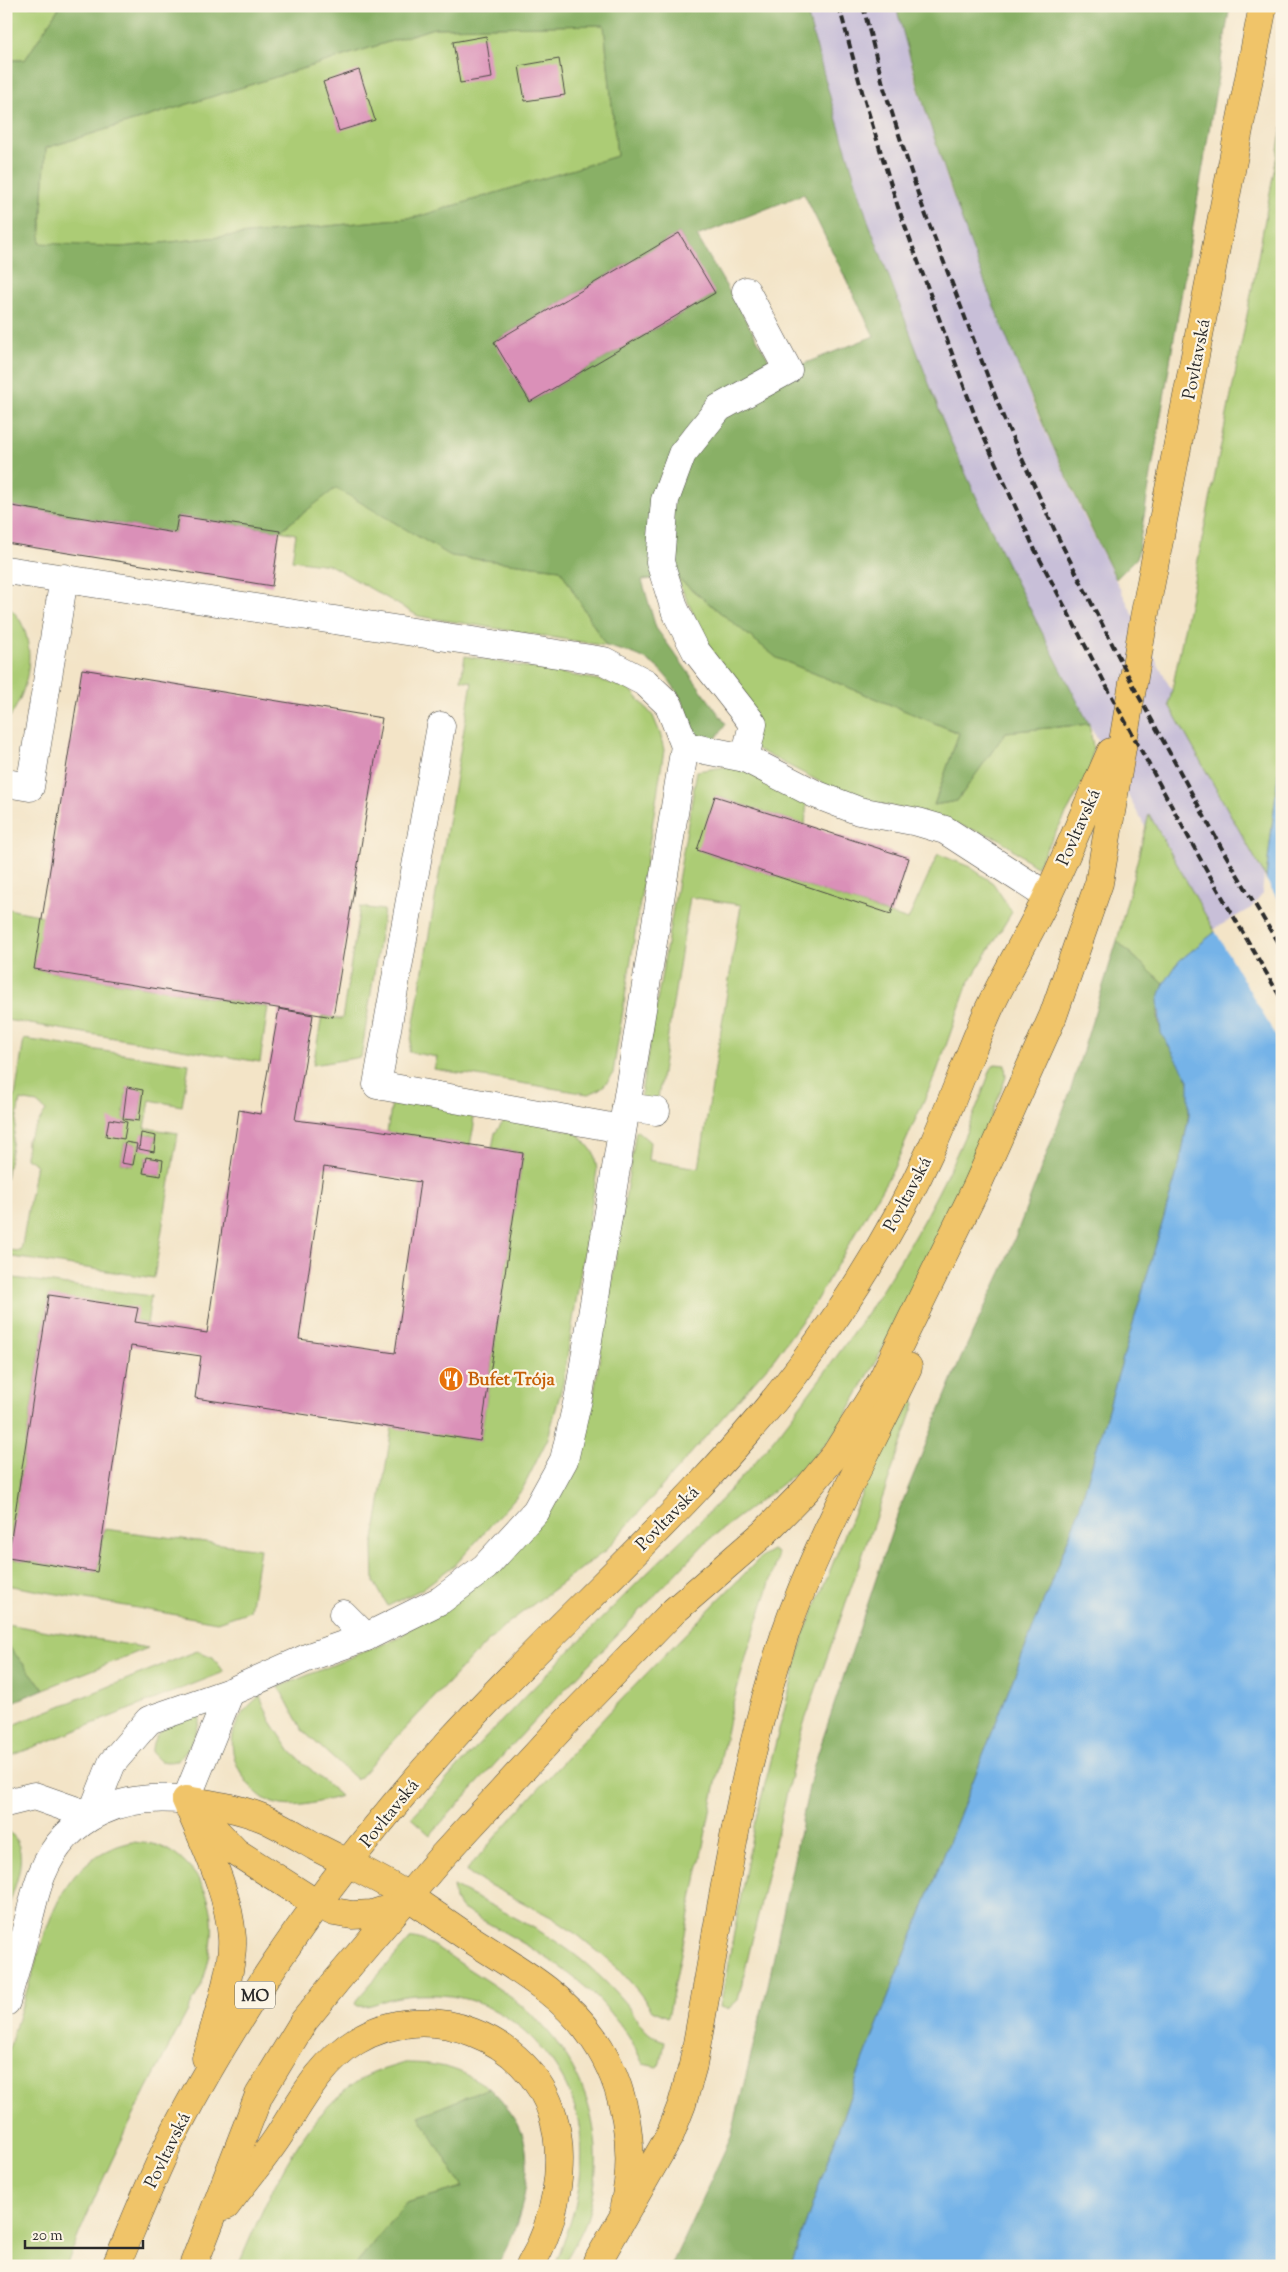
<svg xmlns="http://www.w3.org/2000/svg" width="1288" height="2272" font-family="'Sorts Mill Goudy',serif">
  <rect width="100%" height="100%" fill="#fcf5e5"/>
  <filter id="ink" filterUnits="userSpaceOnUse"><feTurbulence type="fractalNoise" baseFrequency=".02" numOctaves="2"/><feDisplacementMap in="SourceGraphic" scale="10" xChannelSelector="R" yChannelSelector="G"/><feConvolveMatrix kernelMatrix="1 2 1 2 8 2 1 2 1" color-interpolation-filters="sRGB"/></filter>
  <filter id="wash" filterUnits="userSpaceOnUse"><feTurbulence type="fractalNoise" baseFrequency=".0096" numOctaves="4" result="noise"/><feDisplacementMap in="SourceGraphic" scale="20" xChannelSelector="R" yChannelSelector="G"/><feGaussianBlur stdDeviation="1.12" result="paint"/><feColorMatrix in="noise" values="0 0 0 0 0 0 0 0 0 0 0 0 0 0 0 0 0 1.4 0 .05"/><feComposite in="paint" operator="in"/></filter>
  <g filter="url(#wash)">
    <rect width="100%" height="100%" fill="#f3e4c7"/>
    <!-- industrial -->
    <polygon fill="#c8bfd8" points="805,6 896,6 915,79 950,189 1034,407 1085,519 1165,678 1282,887 1282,1067 1173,878 1089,724 1006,562 949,437 867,218 832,104"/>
    <!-- green -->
    <g fill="#accc74" stroke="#6c7c50" fill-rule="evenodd">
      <polygon points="6,6 60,6 25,60 6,60"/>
      <polygon points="604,25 617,156 417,217 121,247 40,244 46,148 434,28"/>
      <polygon points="1282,128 1282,741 1266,878 1169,705 1249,305"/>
      <polygon points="336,487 451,556 560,569 606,646 418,616 330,565 292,560 296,534 280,531"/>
      <polygon points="676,577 777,658 959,733 934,805 957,801 1006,732 1089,724 1093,746 1091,766 1070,807 1036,867 998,838 919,812 853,799 751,746 708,645"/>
      <path d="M6,604C11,609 18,616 21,622C37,653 27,696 6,722Z"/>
      <path d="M465,656L604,681L631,690L653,716L660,733L664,750L613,1073C607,1084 601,1090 588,1094L434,1069L437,1057L409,1052L472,682L461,680Z"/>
      <polygon points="738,765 807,801 805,825 715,796 698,850 908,920 938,854 970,867 993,883 1012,912 967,986 937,1071 893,1170 814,1304 774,1359 605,1551 508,1623 473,1656 357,1780 302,1730 279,1687 398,1638 521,1544 574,1459 593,1399 636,1130 650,1142 648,1160 699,1168 741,905 690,897 658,1098 639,1105 697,771"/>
      <polygon points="1149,814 1215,932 1179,961 1164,984 1117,941"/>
      <polygon points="360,907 384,910 361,1057 313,1065 322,1016 342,1019"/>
      <polygon points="8,909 44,916 34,969 268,1007 260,1062 6,1020 6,920"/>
      <path d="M24,1039L189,1064L182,1106L150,1100L145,1128L178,1133L154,1278L6,1256V1250L21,1251L36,1164L26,1158L27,1140L46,1111L37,1103L20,1100L6,1179V1099L15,1097ZM127,1088L143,1090L139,1121L123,1119ZM142,1133L156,1136L154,1151L139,1149ZM125,1142L136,1144L133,1165L121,1163ZM146,1157L163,1160L161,1176L143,1173Z"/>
      <path d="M995,1064L1005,1065L1006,1077L982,1142L954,1205L880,1354L839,1427L816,1455L791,1477L707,1541L538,1717L430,1835L411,1818C479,1743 549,1671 621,1599C661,1559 704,1519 742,1477C769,1447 793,1415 817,1383C892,1283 949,1187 991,1069Z"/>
      <polygon points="393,1097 471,1110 474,1125 470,1145 387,1132"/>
      <polygon points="507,1116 578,1133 594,1153 597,1170 563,1383 548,1438 522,1490 457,1563 422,1589 388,1606 374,1582 373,1546 392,1427 480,1441 523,1153 492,1148 495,1133"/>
      <polygon points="6,1277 151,1296 147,1324 49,1295 8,1558 97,1572 104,1529 260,1549 250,1611 217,1622 6,1585"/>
      <polygon points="913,1400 915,1404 801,1732 738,2000 728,2009 720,2007 754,1826 804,1634 865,1485"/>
      <path d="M772,1550L777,1553V1561L748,1650L730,1714L668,2017L652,2010L638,1991L619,1969L579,1936L551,1917L472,1876L466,1871C559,1761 661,1658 762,1556Z"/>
      <polygon points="6,1624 148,1648 44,1689 6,1643"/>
      <polygon points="197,1651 213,1657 224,1672 6,1758 6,1728"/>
      <path d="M260,1696L270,1720L291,1752L341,1796C320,1802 294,1810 273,1803C262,1799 253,1790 247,1782C223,1750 229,1720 260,1696Z"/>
      <path d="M194,1713L199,1714C202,1725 188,1753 179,1759C173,1763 166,1762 160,1761L152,1753C151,1728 174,1723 194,1713Z"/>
      <path d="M6,1829C34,1849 14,1887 6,1913Z"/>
      <path d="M133,1842C141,1843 149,1843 157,1845C168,1849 177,1855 186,1864C221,1898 216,1944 201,1986C152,2078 104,2169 66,2266H6V2060C14,2030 23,2001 33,1972C50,1915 66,1855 133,1842Z"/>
      <path d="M453,1886C501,1911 553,1933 593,1970C604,1980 615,1991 625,2003C639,2019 642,2035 665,2041L661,2063L657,2067L643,2064C608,1984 533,1949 461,1908L455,1900Z"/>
      <path d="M411,1938C424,1936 458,1962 470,1970C490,1983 511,1996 529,2012C587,2065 611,2143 587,2219C581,2235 571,2251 562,2266H554C589,2186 599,2108 534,2040C511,2017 484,2001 451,1996C434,1994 412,1994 394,1998C383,2000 369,2008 358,2006L355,2004L358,1998Z"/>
      <path d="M404,2063C439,2063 460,2068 489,2088L420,2116L463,2187L406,2203L354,2266H238C266,2202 298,2121 358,2081C371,2072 389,2068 404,2063Z"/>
    </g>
    <!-- forest -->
    <g fill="#89b066" stroke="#5a6e48" fill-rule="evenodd">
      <path d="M60,6H805L832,104L867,218L949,437L1006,562L1089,724L1006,732L957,801L934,805L959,733L777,658L676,577L642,580L656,628L726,724L715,740L696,736C686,708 672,672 643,658C632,652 618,650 606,646L560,569L451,556L336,488L280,531L178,516L175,533L6,505V60H25ZM604,25L617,156L417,217L121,247L40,243L46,148L434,28ZM804,194L874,336L788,370L772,365L697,236ZM679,233L715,294L530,402L495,341Z"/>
      <path d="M896,6H1230L1137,558L1116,579C1024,396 948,205 896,6Z"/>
      <path d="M1117,941L1164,984C1146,1033 1172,1040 1188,1079C1194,1095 1184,1143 1180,1162L1077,1516L855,2082L791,2266H671L731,2137L768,1985L813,1768L898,1513L961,1358L1004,1266L1024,1214L1070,1092Z"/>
      <polygon points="6,1643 44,1689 6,1705"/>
      <path d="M489,2088C500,2099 510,2110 518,2124C539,2163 520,2231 496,2266H354L406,2203L463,2187L419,2116Z"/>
    </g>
    <!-- water -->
    <polygon fill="#75b3e8" stroke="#506f8a" points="1282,741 1282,2266 791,2266 855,2082 1077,1516 1180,1162 1189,1116 1189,1080 1161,1033 1158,1000 1164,984 1179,961 1215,932 1252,910 1264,896"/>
    <!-- pier -->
    <polygon fill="#f3e4c7" points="1264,876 1282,907 1282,1047 1214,929 1251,908 1262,895"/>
    <g id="blocks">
      <!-- building -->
      <g fill="#da90b8" fill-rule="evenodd">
        <polygon points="486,36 492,78 460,83 453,42"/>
        <polygon points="559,59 565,95 525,101 519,66"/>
        <polygon points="359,70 375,120 339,131 323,82"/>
        <polygon points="679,233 715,293 530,402 494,342"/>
        <polygon points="6,505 175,533 178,516 280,531 272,586 6,543"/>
        <polygon points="82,669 382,718 333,1017 34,969"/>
        <polygon points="715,796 909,858 891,914 697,850"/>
        <path d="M279,1009L313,1015L295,1120L370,1129L523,1153L480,1441L195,1398L201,1356L131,1346L97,1572L8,1558L49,1295L138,1308L135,1322L207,1333L239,1110L260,1114ZM324,1167L420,1182L395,1353L299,1339Z"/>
        <polygon points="127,1087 143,1090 139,1121 123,1119"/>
        <polygon points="109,1119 127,1122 124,1139 106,1136"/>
        <polygon points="141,1133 156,1136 154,1152 139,1149"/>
        <polygon points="125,1142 137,1144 133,1165 121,1163"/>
        <polygon points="146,1157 163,1160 161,1176 143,1173"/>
      </g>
    </g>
  </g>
  <g filter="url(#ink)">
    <use href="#blocks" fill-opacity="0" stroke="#494742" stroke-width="1"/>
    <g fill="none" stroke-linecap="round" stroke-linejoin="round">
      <defs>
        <g id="minor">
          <polyline points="6,570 604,661 646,683 669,705 685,746 579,1395 564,1460 536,1511 485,1567 441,1600 366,1637 309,1657 230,1692 149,1720 112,1763 91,1816"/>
          <polyline points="441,726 377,1085 622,1129"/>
          <polyline points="685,746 745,758 815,794 859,811 918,822 945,830 1047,896"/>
          <polyline points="745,758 753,724 696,651 675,610 660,562 665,500 682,454 719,408 788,370 746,291"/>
          <polyline points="6,783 30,787 64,578"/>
          <polyline points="626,1107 656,1111"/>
          <polyline points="343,1614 366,1637"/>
          <polyline points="6,1803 34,1796 91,1816"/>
          <path d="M6,2002C14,1974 22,1946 29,1918C33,1903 36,1888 42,1874C67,1813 125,1793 186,1800L230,1692"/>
        </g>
        <g id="major">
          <path d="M186,1800C212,1804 238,1808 263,1818C281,1826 299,1837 316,1847C347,1863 380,1878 409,1897C428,1910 447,1923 466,1936C513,1967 561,1991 594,2039C626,2086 637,2150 624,2206"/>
          <path d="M186,1800C204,1844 229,1891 232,1938C234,1970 214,2026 206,2058"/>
          <polyline points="196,1810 236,1852 317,1904 334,1912 352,1915 372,1914 391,1908 402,1900"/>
          <path d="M226,2206C243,2183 262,2161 278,2137C300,2103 320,2063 356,2041C426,1997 530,2036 553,2116C567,2163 555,2224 530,2266"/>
          <path d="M116,2266C135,2221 153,2175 175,2131C249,1990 343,1859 450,1741C565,1615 698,1503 801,1366C852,1297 898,1222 933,1145C953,1100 969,1054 989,1009C1007,970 1030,933 1048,895C1070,848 1090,799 1111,752"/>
          <polyline points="193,2266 259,2095 304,2021 338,1979 438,1861 570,1718 674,1611 764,1533 807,1489 835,1455 881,1382 977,1186 1053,1016 1099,883 1144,618 1263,6"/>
          <path d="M595,2266L670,2135L682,2104L693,2065C720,1921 739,1774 785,1634C817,1541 866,1456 908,1367"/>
        </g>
      </defs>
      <!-- minor casing -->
      <use href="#minor" stroke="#494742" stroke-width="29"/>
      <!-- major casing -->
      <use href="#major" stroke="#494742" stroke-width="29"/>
      <!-- minor -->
      <use href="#minor" stroke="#fff" stroke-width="28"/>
      <!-- major -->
      <use href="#major" stroke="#f0c469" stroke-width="28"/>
      <!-- rail -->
      <g stroke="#2b2b2b" stroke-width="4" stroke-dasharray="8 4" stroke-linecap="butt">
        <polyline points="839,6 863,95 898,207 978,424 1034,548 1118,708 1202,862 1282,1000"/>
        <polyline points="863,6 884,88 920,200 1004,419 1056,533 1137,693 1221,847 1282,950"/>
      </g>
    </g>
  </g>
  <!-- icons -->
  <defs>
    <symbol id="restaurant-disc" viewBox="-11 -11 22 22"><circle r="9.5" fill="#e8710a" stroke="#fcf5e5"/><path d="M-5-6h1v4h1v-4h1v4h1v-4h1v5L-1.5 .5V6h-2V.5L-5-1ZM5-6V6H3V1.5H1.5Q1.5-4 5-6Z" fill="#fff"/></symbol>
  </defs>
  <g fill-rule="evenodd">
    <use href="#restaurant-disc" x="437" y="1365" width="28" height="28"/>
  </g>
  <g text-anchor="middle" stroke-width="4.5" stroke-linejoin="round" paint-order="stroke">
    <!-- shield labels -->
    <rect fill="#fcf5e5" stroke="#6a6863" stroke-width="1" x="235" y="1981.5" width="40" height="27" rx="4"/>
    <g font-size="16" font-weight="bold" fill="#2b2b2b">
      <text x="255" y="2001">MO</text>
    </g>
    <!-- street labels -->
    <g font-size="18" fill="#2b2b2b" stroke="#fcf5e5">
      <text transform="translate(1196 359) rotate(-79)" y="6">Povltavská</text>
      <text transform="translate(1078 827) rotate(-66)" y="6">Povltavská</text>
      <text transform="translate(907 1194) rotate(-62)" y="6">Povltavská</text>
      <text transform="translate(667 1518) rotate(-46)" y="6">Povltavská</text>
      <text transform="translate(389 1813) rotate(-51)" y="6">Povltavská</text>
      <text transform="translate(167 2150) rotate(-64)" y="6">Povltavská</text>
    </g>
    <!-- food labels -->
    <g font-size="18" font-weight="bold" fill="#c56008" stroke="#fcf5e5" text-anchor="start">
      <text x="468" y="1385">Bufet Trója</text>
    </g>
  </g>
  <!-- margin -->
  <rect width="1288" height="2272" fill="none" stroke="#fcf5e5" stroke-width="25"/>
  <!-- scale -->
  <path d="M25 2240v8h118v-8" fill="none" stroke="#2b2b2b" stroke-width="2.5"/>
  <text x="32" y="2240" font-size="15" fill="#2b2b2b" stroke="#fcf5e5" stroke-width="4" paint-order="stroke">20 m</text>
</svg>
